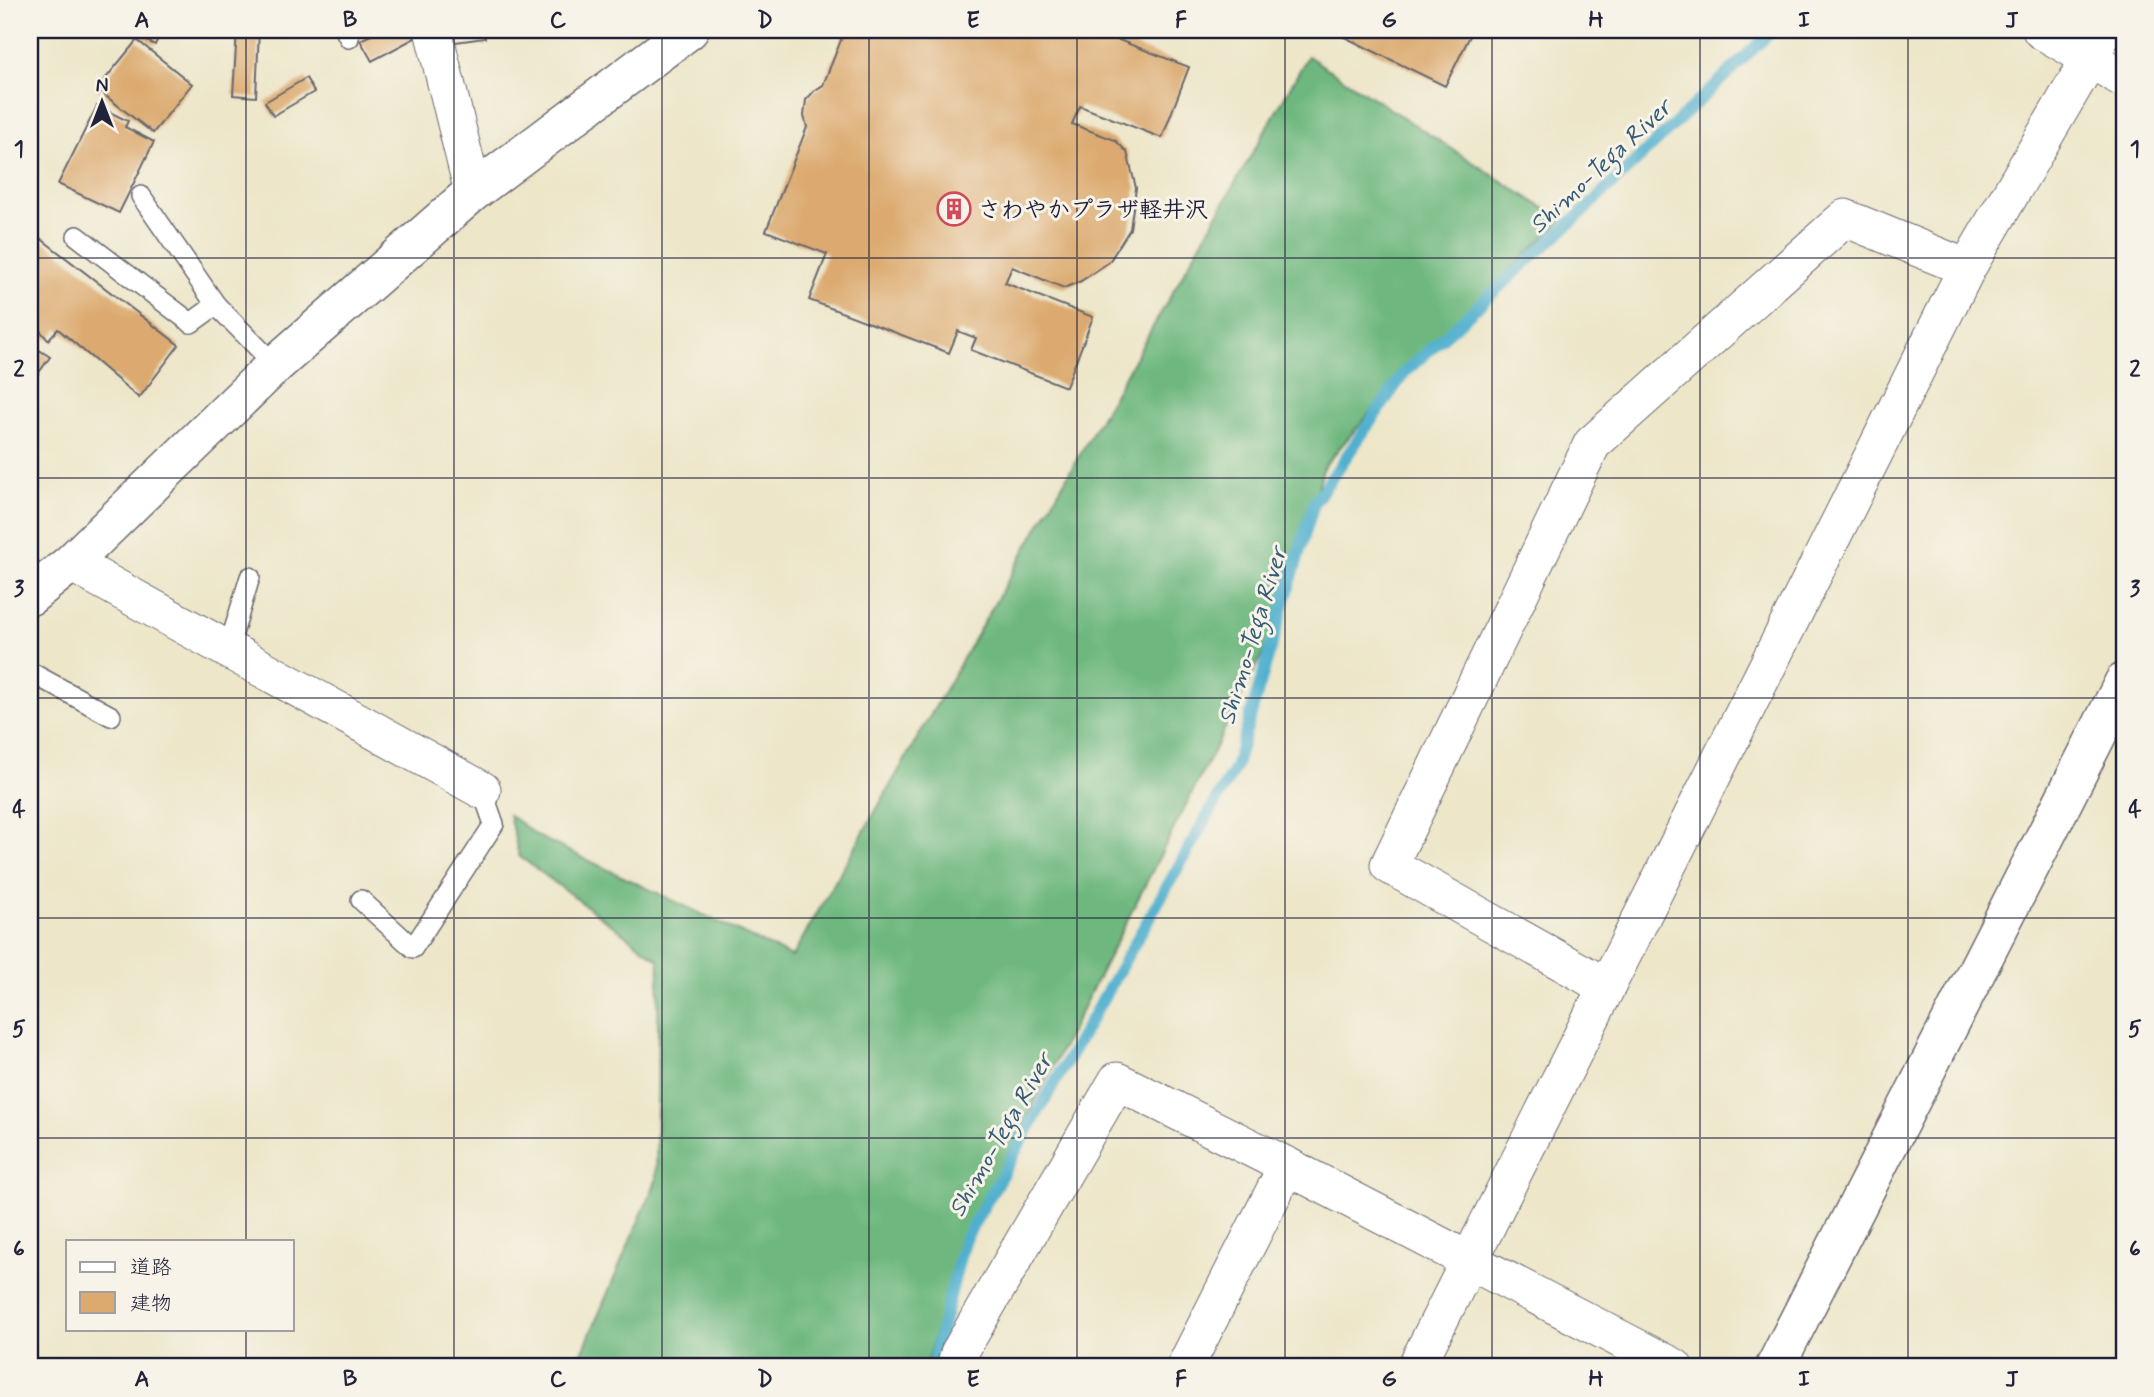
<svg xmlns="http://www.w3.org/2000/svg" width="2154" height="1397" font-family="Mynerve,'Klee One',sans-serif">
  <rect width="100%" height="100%" fill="#f7f3e8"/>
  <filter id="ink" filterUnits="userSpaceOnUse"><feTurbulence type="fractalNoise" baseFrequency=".0143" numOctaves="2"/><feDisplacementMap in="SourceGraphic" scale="14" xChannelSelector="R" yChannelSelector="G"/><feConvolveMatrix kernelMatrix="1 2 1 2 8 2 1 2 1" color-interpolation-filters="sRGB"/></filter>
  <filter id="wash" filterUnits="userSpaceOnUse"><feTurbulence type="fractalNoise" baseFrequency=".00686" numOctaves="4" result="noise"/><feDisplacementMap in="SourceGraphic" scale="28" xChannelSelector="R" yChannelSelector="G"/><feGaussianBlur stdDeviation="1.57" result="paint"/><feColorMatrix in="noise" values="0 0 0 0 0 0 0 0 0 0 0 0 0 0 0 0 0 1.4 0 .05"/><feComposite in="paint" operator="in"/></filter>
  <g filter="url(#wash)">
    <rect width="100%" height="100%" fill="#ede6c9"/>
    <!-- forest -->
    <polygon fill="#6eb87f" stroke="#486d5d" stroke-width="2" points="1308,56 1562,220 1405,372 1324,466 1281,618 964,1241 925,1367 576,1367 656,1181 659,960 519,856 509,815 539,837 792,957"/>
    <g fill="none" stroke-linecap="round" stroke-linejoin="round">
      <!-- stream -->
      <polyline stroke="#51b0cf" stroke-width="12" points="932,1367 964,1241 1235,768 1314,503 1405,372 1588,207 1773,30"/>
    </g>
    <g id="blocks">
      <!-- building -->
      <g fill="#dcaa6f">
        <polygon points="124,30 162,30 155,45"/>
        <polygon points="237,30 259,30 256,97 233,95"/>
        <polygon points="382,30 413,30 415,38 372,61 360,40"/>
        <polygon points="447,30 484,30 485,38 448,43"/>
        <polygon points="845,30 1077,30 1075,35 1089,40 1093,30 1189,67 1162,138 1080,106 1072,124 1115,140 1127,152 1136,188 1130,229 1109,262 1081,281 1064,288 1012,267 1005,283 1093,317 1066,387 971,350 976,338 958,331 949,353 809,300 827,254 766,231 807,127 804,116 806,100 814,91 823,85"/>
        <polygon points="1330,30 1473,30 1445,86"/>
        <polygon points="137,40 192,84 153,133 97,89"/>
        <polygon points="306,78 314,92 273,116 265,102"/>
        <polygon points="97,106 128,121 125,127 154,142 119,213 58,184"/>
        <polygon points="40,238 179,345 139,398 58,329 48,340 30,319 30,251"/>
        <polygon points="30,344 50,357 30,385"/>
      </g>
    </g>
  </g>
  <g filter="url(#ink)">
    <use href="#blocks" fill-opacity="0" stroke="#69676d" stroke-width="2"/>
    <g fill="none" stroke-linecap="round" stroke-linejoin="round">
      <defs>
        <g id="lane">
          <polyline points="345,30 349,38"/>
          <polyline points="77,236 191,323 216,305 141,196"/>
          <polyline points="216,305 275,365"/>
          <polyline points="228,650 250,577"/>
          <polyline points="30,672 111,716"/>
          <polyline points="361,900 413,948 494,824 482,790"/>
        </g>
        <g id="street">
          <polyline points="433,30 473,192"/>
          <polyline points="2041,30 2124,79"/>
          <polyline points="71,563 482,790"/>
          <polyline points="1605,986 1389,865 1592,444 1845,218 1967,268"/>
          <polyline points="955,1367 959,1353 1117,1081 1287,1166 1674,1367"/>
          <polyline points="1185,1367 1287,1166"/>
          <polyline points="1416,1367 1967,268 2089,60 2104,30"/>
        </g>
        <g id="secondary">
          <polyline points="30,596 71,563 275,365 473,192 689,30"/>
          <polyline points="1775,1367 2124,682"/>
        </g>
      </defs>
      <!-- lane casing -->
      <use href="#lane" stroke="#69676d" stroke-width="22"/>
      <!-- street casing -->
      <use href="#street" stroke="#69676d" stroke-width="39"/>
      <!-- secondary casing -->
      <use href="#secondary" stroke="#69676d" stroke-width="41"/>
      <!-- lane -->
      <use href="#lane" stroke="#fff" stroke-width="19"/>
      <!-- street -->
      <use href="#street" stroke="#fff" stroke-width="37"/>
      <!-- secondary -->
      <use href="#secondary" stroke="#fff" stroke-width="38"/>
    </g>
  </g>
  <!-- grid -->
  <path fill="none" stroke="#22223b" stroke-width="2" stroke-opacity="0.55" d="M246,30V1241M454,30V1367M662,30V1367M869,30V1367M1077,30V1367M1285,30V1367M1492,30V1367M1700,30V1367M1908,30V1367M30,258H2124M30,478H2124M30,698H2124M30,918H2124M30,1138H2124M246,1329V1367"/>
  <!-- icons -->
  <defs>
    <symbol id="building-ring" viewBox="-11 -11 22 22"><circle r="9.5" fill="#f7f3e8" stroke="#d1495b" stroke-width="1.5"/><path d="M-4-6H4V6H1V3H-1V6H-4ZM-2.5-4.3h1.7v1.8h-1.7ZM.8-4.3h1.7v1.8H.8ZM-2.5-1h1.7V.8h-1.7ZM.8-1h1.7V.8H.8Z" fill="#d1495b"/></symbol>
  </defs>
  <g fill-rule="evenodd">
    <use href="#building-ring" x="935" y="190" width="38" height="38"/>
  </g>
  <g text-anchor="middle" stroke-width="6" stroke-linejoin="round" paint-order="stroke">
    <!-- poi labels -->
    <g font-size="23" font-weight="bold" fill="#22223b" stroke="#f7f3e8" text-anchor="start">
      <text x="978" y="217">さわやかプラザ軽井沢</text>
    </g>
    <!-- water labels -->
    <g font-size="24" font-style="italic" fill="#355b76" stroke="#f7f3e8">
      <text transform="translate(1600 166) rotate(-43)" y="8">Shimo-Tega River</text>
      <text transform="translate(1252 636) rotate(-73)" y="8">Shimo-Tega River</text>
      <text transform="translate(1000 1135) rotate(-60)" y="8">Shimo-Tega River</text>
    </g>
  </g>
  <!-- margin -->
  <rect width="2154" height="1397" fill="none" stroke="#f7f3e8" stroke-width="77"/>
  <!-- legend -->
  <rect x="66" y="1240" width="228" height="91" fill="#f7f3e8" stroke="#a29fa3" stroke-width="2"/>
  <rect x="80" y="1262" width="35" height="10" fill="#ffffff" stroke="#a29fa3" stroke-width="2"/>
  <text x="130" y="1274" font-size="21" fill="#22223b">道路</text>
  <rect x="80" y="1292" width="35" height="21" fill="#dcaa6f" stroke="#a29fa3" stroke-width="2"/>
  <text x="130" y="1310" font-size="21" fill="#22223b">建物</text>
  <!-- north arrow -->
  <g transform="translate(102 102)" stroke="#f7f3e8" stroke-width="5" paint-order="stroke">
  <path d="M0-5L12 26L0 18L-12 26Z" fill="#22223b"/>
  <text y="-10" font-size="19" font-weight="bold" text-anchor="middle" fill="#22223b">N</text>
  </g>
  <rect x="38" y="38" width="2078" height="1320" fill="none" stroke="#22223b" stroke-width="2.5"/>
  <g font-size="23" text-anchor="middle" font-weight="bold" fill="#22223b">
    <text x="142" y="27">A</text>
    <text x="350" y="27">B</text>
    <text x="558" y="27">C</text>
    <text x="765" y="27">D</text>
    <text x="973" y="27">E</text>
    <text x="1181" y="27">F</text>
    <text x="1389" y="27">G</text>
    <text x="1596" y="27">H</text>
    <text x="1804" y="27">I</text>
    <text x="2012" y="27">J</text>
    <text x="19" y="156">1</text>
    <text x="2135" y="156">1</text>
    <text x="19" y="376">2</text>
    <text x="2135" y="376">2</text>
    <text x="19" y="596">3</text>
    <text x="2135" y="596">3</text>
    <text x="19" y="816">4</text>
    <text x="2135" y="816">4</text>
    <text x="19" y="1036">5</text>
    <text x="2135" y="1036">5</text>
    <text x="19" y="1256">6</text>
    <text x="2135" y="1256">6</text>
    <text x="142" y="1386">A</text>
    <text x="350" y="1386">B</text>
    <text x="558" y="1386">C</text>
    <text x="765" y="1386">D</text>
    <text x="973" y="1386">E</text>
    <text x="1181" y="1386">F</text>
    <text x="1389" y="1386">G</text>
    <text x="1596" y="1386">H</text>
    <text x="1804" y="1386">I</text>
    <text x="2012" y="1386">J</text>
  </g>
</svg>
